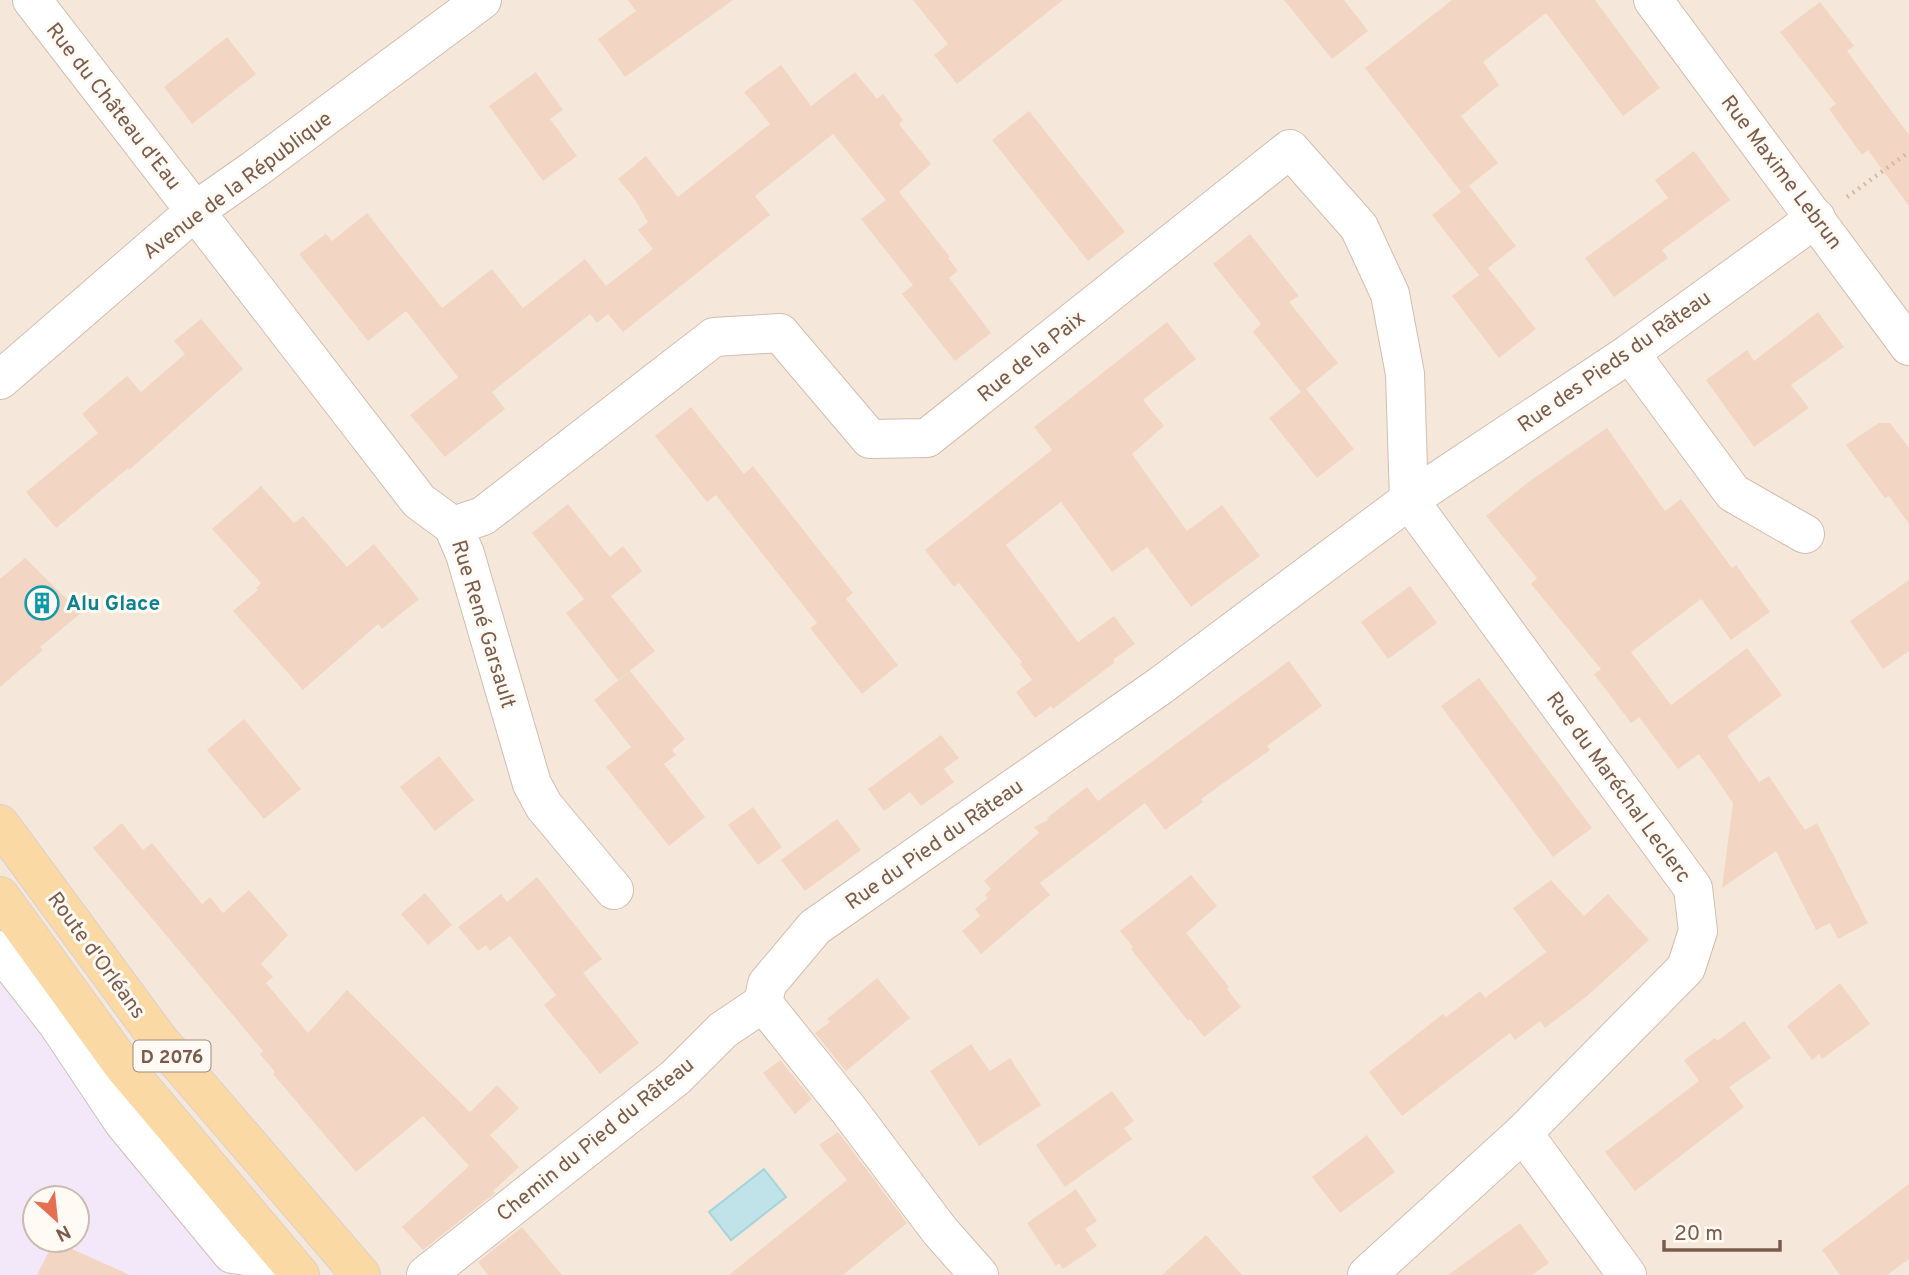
<svg xmlns="http://www.w3.org/2000/svg" width="1909" height="1275" font-family="Overpass,sans-serif">
  <rect width="100%" height="100%" fill="#fdf6ec"/>
  <!-- residential -->
  <path fill="#f5e8da" fill-rule="evenodd" d="M0,0H1909V1275H0ZM35,1198H77V1240H35Z"/>
  <!-- education -->
  <path fill="#f3e8fa" fill-rule="evenodd" d="M0,965L258,1275H0ZM35,1198H77V1240H35Z"/>
  <!-- water -->
  <polygon fill="#bfe3e8" stroke="#a5d3da" stroke-width="2" points="764,1169 786,1197 731,1240 709,1212"/>
  <!-- building -->
  <g fill="#f3d5c3">
    <polygon points="628,0 733,0 625,77 598,39 636,11"/>
    <polygon points="913,0 1063,0 957,84 934,55 948,44"/>
    <polygon points="1284,0 1344,0 1368,31 1332,59"/>
    <polygon points="1452,0 1595,0 1660,88 1623,116 1546,13 1483,62 1499,85 1461,116 1498,163 1461,192 1365,68"/>
    <polygon points="1820,2 1854,46 1847,51 1909,135 1909,206 1868,150 1862,155 1829,109 1836,104 1780,32"/>
    <polygon points="227,37 256,74 192,124 164,87"/>
    <polygon points="781,65 811,106 855,72 877,99 883,94 903,120 899,124 931,164 899,192 950,257 948,258 958,271 949,278 991,333 955,361 902,294 913,285 861,219 886,200 833,134 755,196 770,215 623,332 608,314 597,323 590,314 492,392 505,409 445,457 410,415 458,377 406,311 368,341 299,254 326,234 332,241 367,213 442,308 492,269 523,308 585,259 606,286 653,249 638,230 648,222 634,198 618,179 646,156 678,197 770,124 744,92"/>
    <polygon points="536,72 563,110 550,119 577,156 543,181 489,106"/>
    <polygon points="1029,111 1125,232 1088,261 992,140"/>
    <polygon points="1694,151 1730,200 1662,250 1668,258 1614,297 1585,258 1668,198 1655,180"/>
    <polygon points="1469,186 1516,246 1488,268 1536,329 1499,358 1452,296 1479,275 1432,215"/>
    <polygon points="1250,234 1299,296 1289,302 1338,363 1306,389 1354,449 1317,478 1269,418 1301,392 1253,332 1261,324 1213,264"/>
    <polygon points="1818,312 1844,347 1791,385 1809,408 1754,447 1706,380 1747,350 1754,361"/>
    <polygon points="201,319 243,369 129,470 128,468 56,528 26,492 98,433 82,414 127,376 141,392 185,354 174,341"/>
    <polygon points="1167,322 1196,359 1143,400 1164,426 1132,454 1187,531 1222,505 1260,556 1191,607 1147,547 1112,572 1061,502 1006,545 1078,642 1114,616 1135,644 1114,659 1114,663 1053,709 1051,706 1035,718 1016,692 1032,680 1020,664 1022,662 959,583 954,587 925,550 1052,450 1034,427"/>
    <polygon points="691,407 744,474 753,466 853,593 846,599 898,665 862,694 810,628 817,623 716,495 707,502 655,436"/>
    <polygon points="1879,423 1890,423 1909,448 1909,524 1889,496 1885,498 1846,445"/>
    <polygon points="1607,428 1665,511 1681,499 1732,568 1736,565 1770,612 1731,640 1701,599 1631,652 1671,705 1747,648 1782,695 1727,736 1759,782 1769,776 1805,830 1817,823 1868,923 1838,939 1830,923 1816,930 1776,851 1722,888 1733,803 1699,754 1678,769 1639,717 1631,723 1594,674 1601,669 1531,584 1537,578 1486,516 1531,480"/>
    <polygon points="261,486 294,523 303,516 347,567 374,544 419,599 382,629 378,624 303,690 233,611 258,590 256,588 261,583 212,529"/>
    <polygon points="568,504 610,557 623,546 642,571 611,596 655,651 618,680 566,613 584,599 532,533"/>
    <polygon points="25,558 81,613 40,647 43,650 0,687 0,579"/>
    <polygon points="1909,580 1909,651 1883,669 1850,621"/>
    <polygon points="1410,586 1437,623 1388,659 1361,622"/>
    <polygon points="1289,661 1322,706 1267,746 1270,750 1201,799 1203,802 1165,830 1145,803 1040,883 1050,895 981,954 962,931 980,916 975,909 988,898 985,895 991,889 984,881 1039,833 1034,827 1048,820 1047,818 1087,787 1098,801"/>
    <polygon points="630,671 685,739 672,750 676,755 664,764 705,817 669,846 606,767 631,747 594,700"/>
    <polygon points="1479,678 1592,828 1553,857 1441,706"/>
    <polygon points="244,719 301,789 264,819 207,750"/>
    <polygon points="941,735 959,758 944,769 954,782 921,806 910,792 884,811 868,789"/>
    <polygon points="439,756 474,800 435,831 400,787"/>
    <polygon points="753,807 782,847 758,865 728,825"/>
    <polygon points="837,819 861,850 805,891 781,860"/>
    <polygon points="122,823 143,850 152,843 202,904 210,897 223,913 249,890 288,935 261,964 273,977 266,983 308,1033 347,990 470,1112 497,1085 519,1108 490,1135 519,1167 493,1191 495,1193 423,1250 402,1227 469,1166 423,1116 356,1172 273,1074 275,1072 260,1054 263,1051 93,848"/>
    <polygon points="1191,875 1217,906 1186,933 1229,987 1227,989 1241,1007 1204,1037 1190,1019 1188,1021 1131,949 1133,947 1120,931"/>
    <polygon points="537,877 602,959 583,973 639,1043 600,1074 544,1005 556,995 510,936 490,951 486,945 478,951 458,927 501,894 507,902"/>
    <polygon points="1551,880 1584,916 1608,894 1649,940 1586,997 1545,1028 1540,1021 1515,1040 1510,1033 1402,1116 1369,1072 1443,1014 1446,1017 1480,991 1485,998 1546,952 1513,908"/>
    <polygon points="425,893 452,925 428,945 401,914"/>
    <polygon points="877,978 910,1018 846,1071 815,1033 830,1022 827,1019"/>
    <polygon points="1840,983 1870,1024 1822,1059 1819,1054 1812,1060 1787,1026"/>
    <polygon points="1744,1021 1771,1058 1729,1087 1744,1107 1635,1191 1605,1152 1699,1081 1684,1060 1715,1038 1717,1041"/>
    <polygon points="971,1044 990,1071 1010,1058 1041,1105 979,1146 930,1071"/>
    <polygon points="780,1060 812,1099 795,1114 763,1073"/>
    <polygon points="1112,1091 1134,1121 1124,1128 1132,1139 1065,1187 1036,1145"/>
    <polygon points="838,1132 907,1223 843,1275 729,1275 847,1180 819,1145"/>
    <polygon points="1367,1135 1395,1172 1340,1213 1312,1177"/>
    <polygon points="1909,1184 1909,1259 1887,1275 1840,1275 1822,1250"/>
    <polygon points="1076,1189 1097,1221 1085,1229 1097,1246 1063,1269 1059,1263 1056,1266 1027,1223"/>
    <polygon points="1520,1223 1549,1263 1532,1275 1448,1275"/>
    <polygon points="522,1227 562,1275 488,1275 478,1262"/>
    <polygon points="1206,1235 1242,1275 1162,1275"/>
    <polygon points="54,1241 130,1275 37,1275"/>
  </g>
  <g fill="none" stroke-linecap="round" stroke-linejoin="round">
    <defs>
      <g id="minor">
        <polyline points="32,0 419,501 453,526 465,554 532,784 544,806 614,890"/>
        <polyline points="1653,0 1909,346"/>
        <polyline points="1630,353 1733,493 1805,534"/>
        <polyline points="0,380 195,211 255,169 482,0"/>
        <polyline points="453,526 483,516 714,337 780,333 870,439 927,438 1290,149 1359,227 1390,294 1405,374 1409,500"/>
        <polyline points="0,950 57,1023 123,1122 232,1254 289,1262"/>
        <polyline points="1523,1133 1627,1275"/>
        <polyline points="426,1275 676,1077 723,1030 763,1003"/>
        <polyline points="979,1275 940,1231 848,1109 763,1003 767,984 815,927 1160,686 1409,500 1630,353 1816,218"/>
        <polyline points="1367,1275 1523,1133 1686,968 1698,931 1693,888 1409,500"/>
      </g>
      <g id="major">
        <polyline points="0,824 159,1040 361,1275"/>
        <polyline points="0,896 124,1067 300,1275"/>
      </g>
    </defs>
    <!-- minor casing -->
    <use href="#minor" stroke="#d1beb0" stroke-width="40"/>
    <!-- major casing -->
    <use href="#major" stroke="#dad1cd" stroke-width="40"/>
    <!-- path -->
    <polyline stroke="#d9b8a5" stroke-width="4.5" stroke-dasharray="2 5" stroke-linecap="butt" points="1847,197 1909,152"/>
    <!-- minor -->
    <use href="#minor" stroke="#fff" stroke-width="38"/>
    <!-- major -->
    <use href="#major" stroke="#fbd9a5" stroke-width="38"/>
  </g>
  <!-- icons -->
  <defs>
    <symbol id="building-ring" viewBox="-11 -11 22 22"><circle r="9.5" fill="#fffaf3" stroke="#0f9aa8" stroke-width="1.5"/><path d="M-4-6H4V6H1V3H-1V6H-4ZM-2.5-4.3h1.7v1.8h-1.7ZM.8-4.3h1.7v1.8H.8ZM-2.5-1h1.7V.8h-1.7ZM.8-1h1.7V.8H.8Z" fill="#0f9aa8"/></symbol>
  </defs>
  <g fill-rule="evenodd">
    <use href="#building-ring" x="23" y="584" width="38" height="38"/>
  </g>
  <g text-anchor="middle" stroke-width="6" stroke-linejoin="round" paint-order="stroke">
    <!-- shield labels -->
    <rect fill="#fffaf3" stroke="#a28b7f" stroke-width="2" x="133.5" y="1040.5" width="77" height="31" rx="5"/>
    <g font-size="19" font-weight="bold" fill="#7a5c4d">
      <text x="172" y="1063">D 2076</text>
    </g>
    <!-- street labels -->
    <g font-size="21" fill="#7a5c4d" stroke="#fffaf3">
      <text transform="translate(114 106) rotate(52)" y="7">Rue du Château d'Eau</text>
      <text transform="translate(1782 172) rotate(53)" y="7">Rue Maxime Lebrun</text>
      <text transform="translate(237 185) rotate(-37)" y="7">Avenue de la République</text>
      <text transform="translate(1031 356) rotate(-39)" y="7">Rue de la Paix</text>
      <text transform="translate(1614 361) rotate(-35)" y="7">Rue des Pieds du Râteau</text>
      <text transform="translate(484 624) rotate(73)" y="7">Rue René Garsault</text>
      <text transform="translate(1619 787) rotate(54)" y="7">Rue du Maréchal Leclerc</text>
      <text transform="translate(934 844) rotate(-35)" y="7">Rue du Pied du Râteau</text>
      <text transform="translate(97 955) rotate(54)" y="7">Route d'Orléans</text>
      <text transform="translate(595 1139) rotate(-39)" y="7">Chemin du Pied du Râteau</text>
    </g>
    <!-- culture labels -->
    <g font-size="21" font-weight="bold" fill="#0d838f" stroke="#fffaf3" text-anchor="start">
      <text x="66" y="610">Alu Glace</text>
    </g>
  </g>
  <!-- north arrow -->
  <g transform="translate(56 1219) rotate(153)"><circle r="33" fill="#fffaf3" stroke="#cabbb1" stroke-width="2"/>
  <path d="M0-5L12 26L0 18L-12 26Z" fill="#e76f51"/>
  <text y="-10" font-size="19" font-weight="bold" text-anchor="middle" fill="#7a5c4d">N</text>
  </g>
  <!-- scale -->
  <path d="M1664 1240v10h116v-10" fill="none" stroke="#7a5c4d" stroke-width="3.5"/>
  <text x="1674" y="1240" font-size="21" fill="#7a5c4d" stroke="#fffaf3" stroke-width="5" paint-order="stroke">20 m</text>
</svg>
